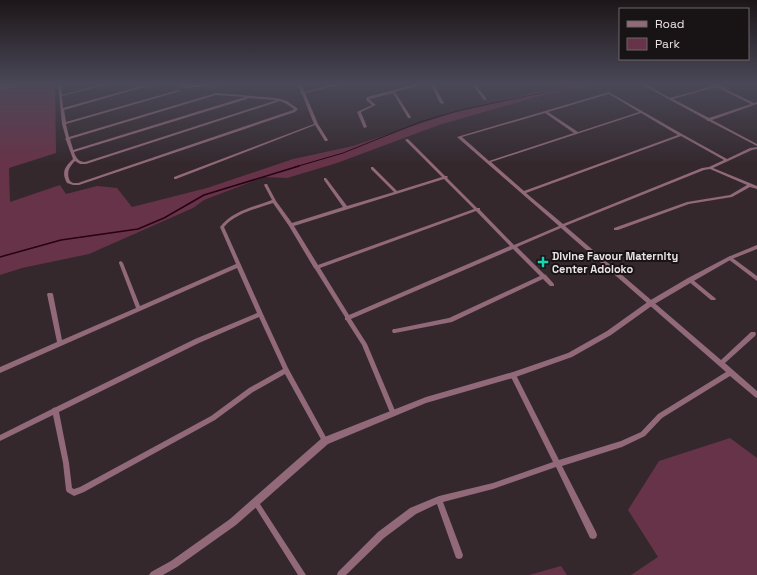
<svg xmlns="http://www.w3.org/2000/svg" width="757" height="575" font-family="'Space Grotesk',sans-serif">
  <rect width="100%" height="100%" fill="#34282d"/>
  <!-- green -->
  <g fill="#673348">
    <polygon points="0,83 55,83 56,153 9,168 10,202 60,185 66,194 97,186 117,188 132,207 207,188 293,159 353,146 449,114 528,94 581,83 594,83 547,94 439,125 337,163 287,178 264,177 204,200 193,208 89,254 22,268 0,275"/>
    <polygon points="730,438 757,458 757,575 631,575 658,557 628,510 659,461"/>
    <polygon points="561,566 567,575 529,575"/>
  </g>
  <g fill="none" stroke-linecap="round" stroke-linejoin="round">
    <!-- stream-far1 -->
    <polyline stroke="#280013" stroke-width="1" points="295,167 343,153 420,122 461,110 588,83"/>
    <!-- stream -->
    <polyline stroke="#280013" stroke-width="1.5" points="0,257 61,240 138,229 164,218 204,195 299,166"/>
    <!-- minor -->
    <g fill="#916978" fill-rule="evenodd">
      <polygon points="0,83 2,83 2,86 3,87 23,83 31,83 3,89 0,88"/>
      <path d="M58,83H61L62,95L106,83H112L62,96L63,108L152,83H158L64,110L66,122L178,90L181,91L66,124L69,137L216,93L276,98L287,101L298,109L295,112L79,185H73L67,183C61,172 65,167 73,159L66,140L65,139L66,138L62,124ZM216,95L245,97L73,150V149L70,139ZM247,98L277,100L85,162C79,162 76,158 74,152L247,99ZM280,101L285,103L294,109L293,110L78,183H73L70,181C66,173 69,167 75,161L80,164H86Z"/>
      <polygon points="177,83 181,83 186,86 219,83 236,83 186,88"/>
      <polygon points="298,83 301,83 304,92 340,83 347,83 305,93 318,124 328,140 327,141 325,141 315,125 176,179 174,179 174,177 314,124 302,94 300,93 301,92"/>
      <polygon points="421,83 427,83 395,92 411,117 410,118 408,118 393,93 370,99 370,100 376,105 361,112 367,127 364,128 357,112 372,105 366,100 367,97"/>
      <polygon points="430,83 433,83 444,103 443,104 440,103"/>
      <polygon points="471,83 474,83 486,98 486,100 484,100"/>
      <path d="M639,83H643L670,98L713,86L709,83H713L754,103L757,102V104L712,120L757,144V146L709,121H707V120ZM716,87L751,104L709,118L673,99Z"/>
      <path d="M609,92L682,134L727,159L750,148L757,147V149L752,150L713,168L757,186V189L750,187L732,197L689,204L618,230H614V228L687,202L730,195L747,185L710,169L704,170L565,226L721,360L751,332H755L756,334L755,336L725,363L757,391V398L755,397L730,376L662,418L645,436L622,447L562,466L596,532L597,535L596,538L593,539L590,538L556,467L493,489L443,502L463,555L462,558L459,559L456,558L437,504L416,514L384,538L346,575H337L338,572L378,532L410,508L439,496L493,483L553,462L511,377L510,375L511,373L513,372L515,373L559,460L621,441L641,432L658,414L726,372L561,228L517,247L544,274L546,275L554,284V286H550L543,279L452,322L395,333H393L392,331L393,329H395L449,318L540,276L513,249L351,319L367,344L396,413L395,415L393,416L391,415L362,345L346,320H345V317L315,269L314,268L289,226L273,203C256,209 236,213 224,227L263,314L288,368L327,439L328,441L327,443L325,444L323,443L285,374L253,392L215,420L84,492L74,496L67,492L66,490L63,463L53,415L0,441V435L52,409L53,408L56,407L195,339L257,313L237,268L0,373V367L57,342L47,294L48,293H52L53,294L62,340L136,308L119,263V262L121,261L123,263L140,306L236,264L220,227C232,211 254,207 272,200L264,185L265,184H267L276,201L292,223L343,207L324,180V178H326L347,206L394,192L371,169V167H373L397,191L442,177L405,140L407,139H408L445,176H447L448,177L447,178L477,208H480V210L514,245L559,226L457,137ZM609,94L639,112L578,132L548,112ZM545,113L574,133L489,161L462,137ZM641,113L678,135L524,191L491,162ZM681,136L724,160L709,167L702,168L563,224L526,193ZM444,179L474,209L318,265L294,226ZM476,211L510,246L349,315L320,268ZM259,317L283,369L249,388L211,416L80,487L74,489L72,488L69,463L59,412L199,343Z"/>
      <polygon points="730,256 757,276 757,281 728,259 728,258"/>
      <polygon points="690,278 692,279 715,298 716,299 715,300 711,300 688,281 688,280"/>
      <polygon points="256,499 258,501 306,575 298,575 254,505 252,503"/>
    </g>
    <!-- tertiary -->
    <polygon fill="#916978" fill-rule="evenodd" points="757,245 757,249 732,259 692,282 653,305 611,335 572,357 513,378 426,403 328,444 236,525 177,567 163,575 149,575 151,572 171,561 230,519 322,438 426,397 513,372 568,353 607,331 649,301 688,278 728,257"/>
  </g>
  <!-- sky -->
  <linearGradient id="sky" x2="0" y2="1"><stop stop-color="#1d1619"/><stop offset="0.51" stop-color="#4a4857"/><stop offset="1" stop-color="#4a4857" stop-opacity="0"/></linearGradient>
  <rect width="757" height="164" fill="url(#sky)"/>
  <!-- markers -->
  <path fill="#17d5b2" stroke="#181315" stroke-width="1.5" d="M541 256h4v4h4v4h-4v4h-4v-4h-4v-4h4z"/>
  <g text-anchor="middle" stroke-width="4" stroke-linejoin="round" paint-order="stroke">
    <!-- poi labels -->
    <g font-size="11" font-weight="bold" fill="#ebe2e5" stroke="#181315" text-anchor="start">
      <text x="552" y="260">Divine Favour Maternity<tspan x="552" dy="13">Center Adoloko</tspan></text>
    </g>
  </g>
  <!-- legend -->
  <rect x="619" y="8" width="130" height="52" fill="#181315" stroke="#6c6668"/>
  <rect x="627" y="21" width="20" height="6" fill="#916978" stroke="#6c6668"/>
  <text x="655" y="28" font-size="12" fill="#ebe2e5">Road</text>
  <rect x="627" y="38" width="20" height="12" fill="#673348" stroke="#6c6668"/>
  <text x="655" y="48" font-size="12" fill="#ebe2e5">Park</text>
</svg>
